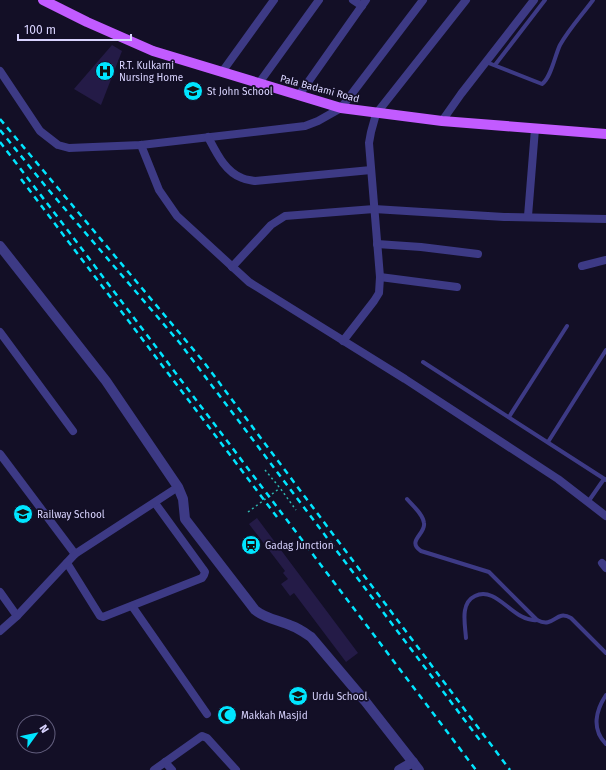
<svg xmlns="http://www.w3.org/2000/svg" width="606" height="770" font-family="'Fira Sans',sans-serif">
  <rect width="100%" height="100%" fill="#130f26"/>
  <!-- building -->
  <g fill="#241b47">
    <polygon points="112,45 122,51 101,105 74,89"/>
    <polygon points="257,518 358,653 346,662 294,593 290,596 281,584 288,579 283,573 285,571 249,524"/>
  </g>
  <g fill="none" stroke-linecap="round" stroke-linejoin="round">
    <!-- path -->
    <g stroke="#2fb8b0" stroke-width="1.5" stroke-dasharray="2 3" stroke-linecap="butt">
      <polyline points="265,470 280,488 296,510"/>
      <polyline points="248,512 280,488"/>
    </g>
    <!-- service -->
    <g stroke="#3d3a85" stroke-width="4">
      <path d="M486,62L542,84C551,78 555,55 560,45C569,29 582,15 593,0"/>
      <polyline points="495,65 545,0"/>
      <polyline points="423,362 606,480"/>
      <polyline points="509,417 567,326"/>
      <polyline points="548,442 606,350"/>
      <path d="M407,499C413,506 423,514 424,523C426,534 406,541 421,551L489,572L537,620C555,629 555,609 571,618L606,653"/>
      <polyline points="588,502 604,479"/>
      <path d="M466,638C465,624 460,603 475,596C497,585 514,623 537,620"/>
      <path d="M606,695C596,710 591,729 606,744"/>
    </g>
    <!-- minor -->
    <g stroke="#3d3a85" stroke-width="8">
      <polyline points="353,0 362,6"/>
      <polyline points="0,71 40,131 58,145 69,148 141,145 305,126 318,121 341,108 423,0"/>
      <polyline points="222,72 274,0"/>
      <polyline points="259,83 319,0"/>
      <polyline points="299,95 366,0"/>
      <polyline points="442,121 461,94 534,0"/>
      <path d="M208,137C216,152 225,172 242,178C246,180 251,180 255,181L371,170"/>
      <polyline points="141,145 159,190 177,216 249,282 405,379 558,479 606,516"/>
      <polyline points="528,216 535,129"/>
      <polyline points="377,244 421,247 478,254"/>
      <polyline points="582,266 606,260"/>
      <polyline points="232,267 271,225 285,216 374,209 504,217 606,219"/>
      <polyline points="380,277 457,287"/>
      <polyline points="0,332 73,431"/>
      <polyline points="343,341 374,301 379,293 380,277 369,143 371,132 376,114 466,0"/>
      <polyline points="0,454 75,554"/>
      <polyline points="67,563 100,616 103,617 202,578 204,575 205,572 203,569 155,503"/>
      <polyline points="602,563 606,568"/>
      <polyline points="0,592 17,616"/>
      <polyline points="132,606 207,714"/>
      <polyline points="0,631 17,616 75,554 178,487"/>
      <polyline points="165,762 172,770"/>
      <polyline points="154,770 202,736 207,738 236,770"/>
    </g>
    <!-- tertiary -->
    <g stroke="#3d3a85" stroke-width="10">
      <path d="M0,246L106,381L178,487L183,499L185,519L255,610C266,619 279,620 292,626C300,629 305,633 311,637L365,701L419,770"/>
      <polyline points="399,770 413,762"/>
    </g>
    <!-- primary -->
    <polyline stroke="#c25bff" stroke-width="10" points="43,0 87,22 153,51 341,108 442,121 606,134"/>
    <!-- rail -->
    <g stroke="#00e5ff" stroke-width="2.5" stroke-dasharray="6 5" stroke-linecap="butt">
      <polyline points="0,119 203,361 510,770"/>
      <polyline points="0,130 47,188 179,342 482,743"/>
      <polyline points="0,142 66,228 476,770"/>
      <polyline points="21,179 277,517"/>
    </g>
  </g>
  <!-- icons -->
  <defs>
    <symbol id="hospital-disc" viewBox="-11 -11 22 22"><circle r="9.5" fill="#00e5ff" stroke="#130f26"/><path d="M-5-5h3v3.5h4V-5h3V5h-3V1.5h-4V5h-3Z" fill="#111"/></symbol>
    <symbol id="school-disc" viewBox="-11 -11 22 22"><circle r="9.5" fill="#00e5ff" stroke="#130f26"/><path d="M0-5L7-2L0 1L-7-2ZM-4 1L0 2.5L4 1V4Q0 6-4 4Z" fill="#111"/></symbol>
    <symbol id="station-disc" viewBox="-11 -11 22 22"><circle r="9.5" fill="#00e5ff" stroke="#130f26"/><path d="M-3-6H3Q5-6 5-4V2Q5 4 3 4L4.5 6H3L1.5 4h-3L-3 6H-4.5L-3 4Q-5 4-5 2V-4Q-5-6-3-6ZM-3.5-4v3h7v-3ZM-3.5 1v1.5H-2V1ZM2 1v1.5H3.5V1Z" fill="#111"/></symbol>
    <symbol id="mosque-disc" viewBox="-11 -11 22 22"><circle r="9.5" fill="#00e5ff" stroke="#130f26"/><path d="M3.5-4.9A6 6 0 1 0 3.5 4.9A5 5 0 1 1 3.5-4.9Z" fill="#111"/></symbol>
  </defs>
  <g fill-rule="evenodd">
    <use href="#hospital-disc" x="94" y="60" width="22" height="22"/>
    <use href="#school-disc" x="182" y="80" width="22" height="22"/>
    <use href="#school-disc" x="12" y="503" width="22" height="22"/>
    <use href="#station-disc" x="240" y="534" width="22" height="22"/>
    <use href="#school-disc" x="287" y="685" width="22" height="22"/>
    <use href="#mosque-disc" x="216" y="704" width="22" height="22"/>
  </g>
  <g text-anchor="middle" stroke-width="3.5" stroke-linejoin="round" paint-order="stroke">
    <!-- poi labels -->
    <g font-size="10" fill="#d9d4ff" stroke="#130f26" text-anchor="start">
      <text x="119" y="69">R.T. Kulkarni<tspan x="119" dy="12">Nursing Home</tspan></text>
      <text x="207" y="95">St John School</text>
      <text x="37" y="518">Railway School</text>
      <text x="265" y="549">Gadag Junction</text>
      <text x="312" y="700">Urdu School</text>
      <text x="241" y="719">Makkah Masjid</text>
    </g>
    <!-- street labels -->
    <g font-size="10" fill="#d9d4ff" stroke="#130f26">
      <text transform="translate(320 88) rotate(15)" y="4">Pala Badami Road</text>
    </g>
  </g>
  <!-- north arrow -->
  <g transform="translate(36 734) rotate(57)"><circle r="19" fill="#130f26" stroke="#625e7d"/>
  <path d="M0-3L7 15L0 10L-7 15Z" fill="#00e5ff"/>
  <text y="-6" font-size="11" font-weight="bold" text-anchor="middle" fill="#d9d4ff">N</text>
  </g>
  <!-- scale -->
  <path d="M18 34v6h113v-6" fill="none" stroke="#d9d4ff" stroke-width="2"/>
  <text x="24" y="34" font-size="12" fill="#d9d4ff" stroke="#130f26" stroke-width="3" paint-order="stroke">100 m</text>
</svg>
